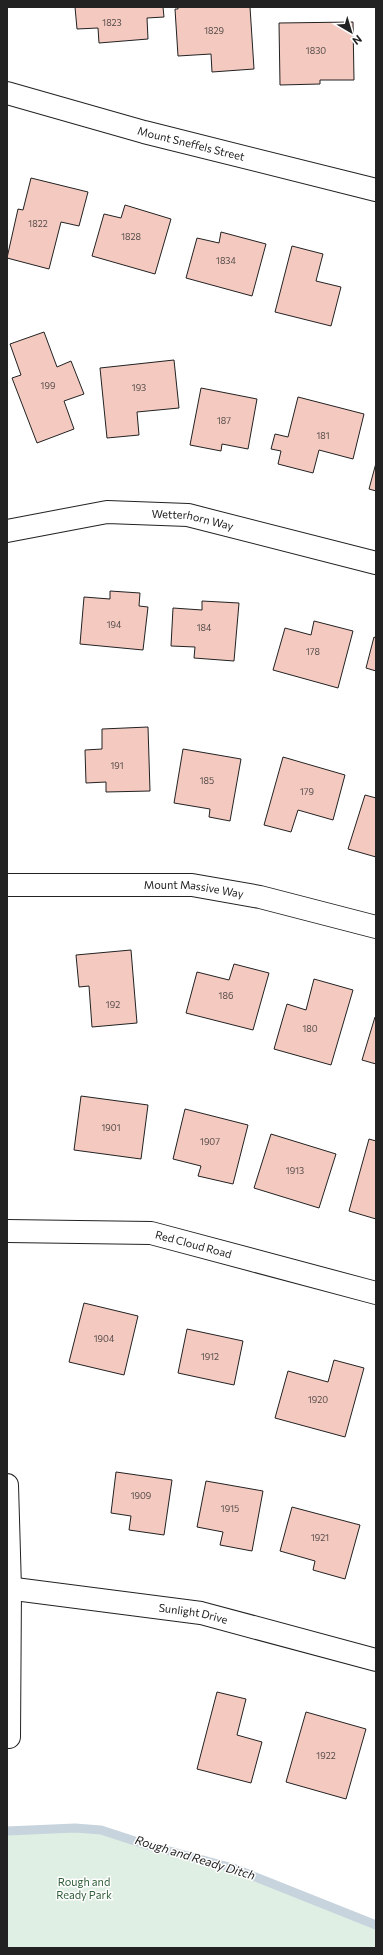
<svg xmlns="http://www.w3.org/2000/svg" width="383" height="1955" font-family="Commissioner,sans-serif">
  <rect width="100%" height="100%" fill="#fff"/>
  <!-- green -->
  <polygon fill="#e0efe3" stroke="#6f6f6f" points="75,1828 101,1830 147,1845 233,1868 376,1925 376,1948 7,1948 7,1831"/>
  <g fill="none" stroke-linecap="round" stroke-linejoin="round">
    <!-- stream -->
    <polyline stroke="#c7d3dd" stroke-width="9" points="7,1831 75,1828 101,1830 147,1845 233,1868 376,1925"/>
  </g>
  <!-- building -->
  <g fill="#f3c9c0" stroke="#222">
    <polygon points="75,7 163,7 164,17 147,18 148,39 99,43 98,28 77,29"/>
    <polygon points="178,7 250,7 254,69 212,72 211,54 178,56 175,9 178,9"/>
    <polygon points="353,22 354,80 320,80 320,84 280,85 279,23"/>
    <polygon points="31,178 88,192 79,226 61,222 49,269 7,258 18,209 23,210"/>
    <polygon points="125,205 171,219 155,274 92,256 104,214 121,218"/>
    <polygon points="221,232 266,244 252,296 186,278 197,238 219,243"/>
    <polygon points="292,246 323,254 316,281 341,287 331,326 275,312"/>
    <polygon points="44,332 57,367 71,361 84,394 64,401 74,429 37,443 12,378 21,375 10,344"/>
    <polygon points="174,360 179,408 137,412 139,435 107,438 100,368"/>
    <polygon points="201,388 257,399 248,449 222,444 221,451 190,445"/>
    <polygon points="298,397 364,414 353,459 319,450 313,473 278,464 281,451 271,449 275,434 288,437"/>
    <polygon points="376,463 376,491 369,489"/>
    <polygon points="110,591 140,593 139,606 148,607 143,650 80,644 84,597 110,599"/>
    <polygon points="202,601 239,603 234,661 194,658 195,647 171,646 173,608 202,610"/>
    <polygon points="314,621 353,631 338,688 273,670 285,628 311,635"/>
    <polygon points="374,637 376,638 376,671 366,668"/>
    <polygon points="148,727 150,791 106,792 106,782 86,783 85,750 102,749 102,729"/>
    <polygon points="183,749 241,759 230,821 209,817 210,809 174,803"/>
    <polygon points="283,757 345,775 333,820 298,810 291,832 264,825"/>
    <polygon points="365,795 376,798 376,857 348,849"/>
    <polygon points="131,950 137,1023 92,1027 89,986 79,987 76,955"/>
    <polygon points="234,964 269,973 253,1030 186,1013 197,972 229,980"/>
    <polygon points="314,979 353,990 331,1065 274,1049 287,1004 306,1010"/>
    <polygon points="375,1017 376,1017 376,1064 362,1060"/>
    <polygon points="81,1096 148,1105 141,1159 74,1150"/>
    <polygon points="185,1109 248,1125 233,1184 198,1176 201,1166 173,1159"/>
    <polygon points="271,1134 336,1154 319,1208 254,1188"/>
    <polygon points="369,1139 376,1141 376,1219 349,1211"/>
    <polygon points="84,1303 138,1316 124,1375 69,1362"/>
    <polygon points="187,1329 243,1341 234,1385 178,1373"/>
    <polygon points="334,1360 364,1368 345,1437 275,1418 288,1371 328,1382"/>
    <polygon points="116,1472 172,1480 164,1535 129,1530 131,1516 111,1513"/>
    <polygon points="206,1481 263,1491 252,1551 220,1545 223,1532 197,1527"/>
    <polygon points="292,1507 360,1525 345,1579 313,1570 315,1561 280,1551"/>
    <polygon points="217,1692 246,1699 237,1735 262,1742 251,1783 197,1769"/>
    <polygon points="306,1712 366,1729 346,1799 286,1782"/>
  </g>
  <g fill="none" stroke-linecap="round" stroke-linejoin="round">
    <defs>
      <g id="minor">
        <path id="s1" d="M7,93L144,132L376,190"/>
        <path id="s2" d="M7,531L107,512L188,515L376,563"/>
        <path id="s3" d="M7,885H192L260,897L376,927"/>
        <path id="s4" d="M7,1231L151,1233L376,1293"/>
        <polyline points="7,1485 10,1588 9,1737"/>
        <path id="s5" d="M7,1588L201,1613L376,1660"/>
      </g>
    </defs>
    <!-- minor casing -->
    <use href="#minor" stroke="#222" stroke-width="24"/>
    <!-- minor -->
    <use href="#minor" stroke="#fff" stroke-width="22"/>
  </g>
  <g text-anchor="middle" stroke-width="3" stroke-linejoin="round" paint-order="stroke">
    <!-- number labels -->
    <g font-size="9" fill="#564c4a">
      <text x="112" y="26">1823</text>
      <text x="214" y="34">1829</text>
      <text x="316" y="54">1830</text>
      <text x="38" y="227">1822</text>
      <text x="131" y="240">1828</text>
      <text x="226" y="264">1834</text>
      <text x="48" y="389">199</text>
      <text x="139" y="391">193</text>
      <text x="224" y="424">187</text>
      <text x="323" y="439">181</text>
      <text x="114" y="628">194</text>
      <text x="204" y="631">184</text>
      <text x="313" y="655">178</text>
      <text x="117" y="769">191</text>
      <text x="207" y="784">185</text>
      <text x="307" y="795">179</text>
      <text x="226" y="999">186</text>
      <text x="113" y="1008">192</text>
      <text x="310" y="1032">180</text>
      <text x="111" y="1131">1901</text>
      <text x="210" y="1145">1907</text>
      <text x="295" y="1174">1913</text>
      <text x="104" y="1342">1904</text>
      <text x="210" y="1360">1912</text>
      <text x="318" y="1403">1920</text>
      <text x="141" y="1499">1909</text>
      <text x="230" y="1512">1915</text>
      <text x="320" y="1541">1921</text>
      <text x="326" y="1759">1922</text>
    </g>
    <!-- street labels -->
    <g font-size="11" fill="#222" stroke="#fff">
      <text dy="4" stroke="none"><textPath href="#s1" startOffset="191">Mount Sneffels Street</textPath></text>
      <text dy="4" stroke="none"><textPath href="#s2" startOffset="188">Wetterhorn Way</textPath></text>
      <text dy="4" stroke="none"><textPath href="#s3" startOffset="187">Mount Massive Way</textPath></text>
      <text dy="4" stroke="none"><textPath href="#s4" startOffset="188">Red Cloud Road</textPath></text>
      <text dy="4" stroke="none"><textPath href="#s5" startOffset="188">Sunlight Drive</textPath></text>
    </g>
    <!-- park labels -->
    <g font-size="11" fill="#2f5e38" stroke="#fff">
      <text x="84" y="1886">Rough and<tspan x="84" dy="13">Ready Park</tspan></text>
    </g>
    <!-- water labels -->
    <g font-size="12" font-style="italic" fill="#222" stroke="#fff">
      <text transform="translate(195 1858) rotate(17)" y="4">Rough and Ready Ditch</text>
    </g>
  </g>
  <!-- border -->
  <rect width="383" height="1955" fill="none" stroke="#222222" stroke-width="16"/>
  <!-- north arrow -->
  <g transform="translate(351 32) rotate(142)" stroke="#ffffff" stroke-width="3" paint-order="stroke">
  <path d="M0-3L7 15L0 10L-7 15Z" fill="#222222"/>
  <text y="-6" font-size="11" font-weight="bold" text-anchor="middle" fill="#222222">N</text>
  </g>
</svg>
